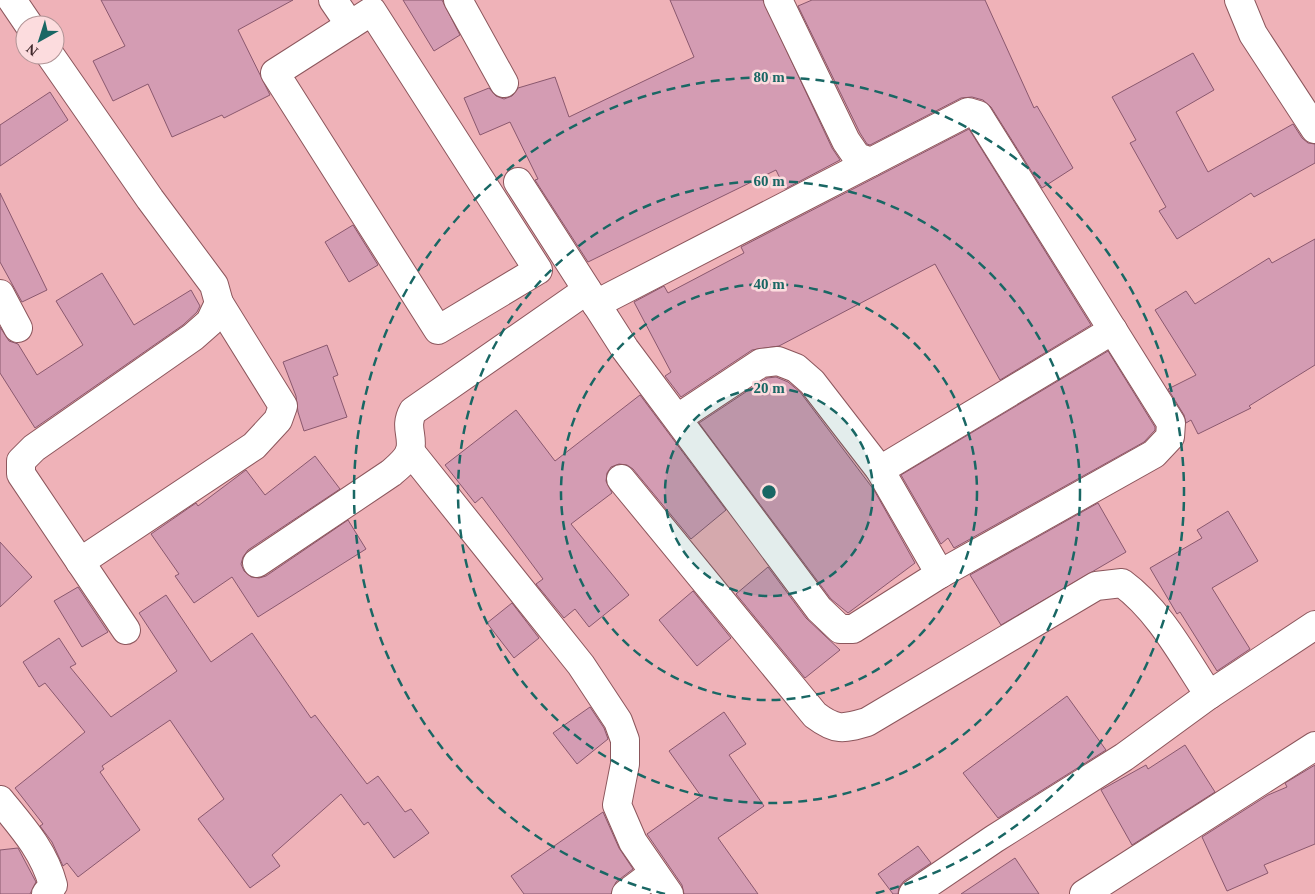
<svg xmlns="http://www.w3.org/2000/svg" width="1315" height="894" font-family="'Times New Roman',serif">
  <rect width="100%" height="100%" fill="#efb2b8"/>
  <!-- building -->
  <g fill="#d49cb3" stroke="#8a586e">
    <polygon points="101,0 293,0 238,30 270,95 224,118 222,115 172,137 148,84 113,101 93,61 125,46"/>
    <polygon points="403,0 442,0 460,35 434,51"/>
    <polygon points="670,0 763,0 832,148 840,160 785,189 776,170 588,262 535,180 538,179 510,122 480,135 464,98 489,88 496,96 504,99 512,96 518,88 555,77 569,117 621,92 694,57"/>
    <polygon points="812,0 985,0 1034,108 1037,106 1073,168 1042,188 991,107 983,100 972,97 961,98 870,145 867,144 860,133 798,6"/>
    <polygon points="1193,53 1214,90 1176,112 1208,172 1293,124 1302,138 1308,143 1315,144 1315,163 1254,197 1251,193 1177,239 1159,211 1166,207 1130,143 1136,140 1112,97"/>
    <polygon points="50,92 68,120 0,166 0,125"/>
    <polygon points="969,129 1091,325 1000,380 935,264 779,346 752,350 681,397 665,376 671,372 634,302 664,286 668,293 744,253 741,247"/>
    <polygon points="0,193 47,290 22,302 0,262"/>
    <polygon points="353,225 378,265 349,282 325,242"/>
    <polygon points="1315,239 1315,365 1249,406 1251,408 1198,434 1191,420 1186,423 1184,415 1168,389 1196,375 1155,310 1186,291 1195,304 1269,258 1272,263"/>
    <polygon points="102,273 134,325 191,290 200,306 197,312 183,325 35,428 0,373 0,327 9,341 18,344 37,375 83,345 56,301"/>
    <polygon points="327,345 338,375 333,377 347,417 304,431 298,412 296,396 283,362"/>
    <polygon points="1108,351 1155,427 1155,430 1144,442 954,548 948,538 941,544 901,475"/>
    <polygon points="776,377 788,382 800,392 874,490 915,563 848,613 831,599 699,423 767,378"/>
    <polygon points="640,395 726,510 691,539 633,469 627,465 619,464 611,467 607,473 606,481 612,493 571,524 629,595 589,627 575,609 564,618 536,584 543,579 482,497 475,503 445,465 516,410 555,461"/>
    <polygon points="315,456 340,489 248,550 243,557 241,564 244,571 251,577 259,578 266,576 348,520 366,549 258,617 232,577 194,603 175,576 179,574 151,534 196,503 198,506 246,470 265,495"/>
    <polygon points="1098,503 1126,552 1001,625 970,575"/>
    <polygon points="1228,511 1258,561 1212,588 1250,649 1217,671 1180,612 1177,614 1150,568 1202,538 1197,530"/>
    <polygon points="0,542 32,577 0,607"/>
    <polygon points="768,567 806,618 840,650 805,678 736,594"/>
    <polygon points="78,587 108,632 82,647 54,601"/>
    <polygon points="693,591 731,638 697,666 659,620"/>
    <polygon points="166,595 211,662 252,633 311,718 315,715 367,784 378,776 405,812 411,809 429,833 394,858 368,822 364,825 341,794 272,855 280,866 250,888 198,819 224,799 170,720 102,766 104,769 100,772 140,830 78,877 67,863 63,866 52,842 40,826 43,824 15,788 85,732 45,683 39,687 23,662 59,638 76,664 70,667 111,717 177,671 139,613"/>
    <polygon points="512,603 539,638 514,658 487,623"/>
    <polygon points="1067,696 1106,750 998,818 963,773"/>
    <polygon points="590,707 604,728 608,739 577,764 553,733"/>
    <polygon points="724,712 746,744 729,755 764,806 718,838 758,894 684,894 682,885 647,834 701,796 669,751"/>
    <polygon points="1185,745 1215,792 1132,845 1101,790 1146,765 1148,769"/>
    <polygon points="1315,765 1315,844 1264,865 1268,873 1227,891 1202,837 1268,795 1287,787 1285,783"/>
    <polygon points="603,812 619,848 633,869 616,882 611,894 524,894 511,876"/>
    <polygon points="918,846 931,863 904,881 899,887 898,894 893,894 878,874"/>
    <polygon points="18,848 36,882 30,894 0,894 0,850"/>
    <polygon points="1015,858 1039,894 961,894"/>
  </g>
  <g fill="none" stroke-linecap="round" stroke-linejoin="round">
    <defs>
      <g id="minor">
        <polyline points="12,0 29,25"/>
        <polyline points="333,0 350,25"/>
        <polyline points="458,0 504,83"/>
        <polyline points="1239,0 1253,34 1315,129"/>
        <polygon points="372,11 538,270 438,330 275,73"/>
        <polyline points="50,55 150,199 214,285 219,303 210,322 193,337 34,448 21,461 21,474 126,630"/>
        <polyline points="518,182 625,349 819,609 840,629 853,629 940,574 1154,454 1170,437 1171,423 978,115 968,112 871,162 857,157 846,141 778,0"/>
        <polyline points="0,294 18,328"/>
        <polyline points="596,304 871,162"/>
        <polyline points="678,418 761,363 778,361 796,368 812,382 880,470 940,574"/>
        <polyline points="410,451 581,665 618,721 625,740 625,764 617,805 633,842 669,894"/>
        <polyline points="880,470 1113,330"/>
        <path d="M621,479L815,715C836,731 843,729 867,722L1096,586L1122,583C1160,611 1183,656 1209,695"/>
        <polyline points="80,562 254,446 278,420 283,406 219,303"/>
        <path d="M257,563L391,473C398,467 407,460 410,451C414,436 404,427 413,411L587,290"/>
        <path d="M0,800C22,827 44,851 53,885L46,894"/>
        <polyline points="626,894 654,873"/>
        <polyline points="913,894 994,839 1124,757 1209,695 1315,625"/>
        <polyline points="1084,894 1315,746"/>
      </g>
    </defs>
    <!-- minor casing -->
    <use href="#minor" stroke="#8c565c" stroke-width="30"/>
    <!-- minor -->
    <use href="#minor" stroke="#fff" stroke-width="28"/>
  </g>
  <!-- distance rings -->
  <circle cx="769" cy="492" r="104" fill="#196764" fill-opacity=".12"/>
  <g fill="none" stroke="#196764" stroke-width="2.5" stroke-dasharray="9 6">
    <circle cx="769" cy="492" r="104"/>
    <circle cx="769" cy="492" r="208"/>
    <circle cx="769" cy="492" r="311"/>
    <path d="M665 894A415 415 0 1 1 873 894"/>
  </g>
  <circle cx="769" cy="492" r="8" fill="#196764" stroke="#fcdcde" stroke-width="2.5"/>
  <g font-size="15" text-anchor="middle" font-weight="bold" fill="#196764" stroke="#fcdcde" stroke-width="5" stroke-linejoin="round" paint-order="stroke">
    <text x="769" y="82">80 m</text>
    <text x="769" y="186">60 m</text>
    <text x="769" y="289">40 m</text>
    <text x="769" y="393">20 m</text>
  </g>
  <!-- north arrow -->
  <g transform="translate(40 40) rotate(219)"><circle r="24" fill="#fcdcde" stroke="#b19496"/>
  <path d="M0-4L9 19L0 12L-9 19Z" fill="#196764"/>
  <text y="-8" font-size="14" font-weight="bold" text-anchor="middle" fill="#40282b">N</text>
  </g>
</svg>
